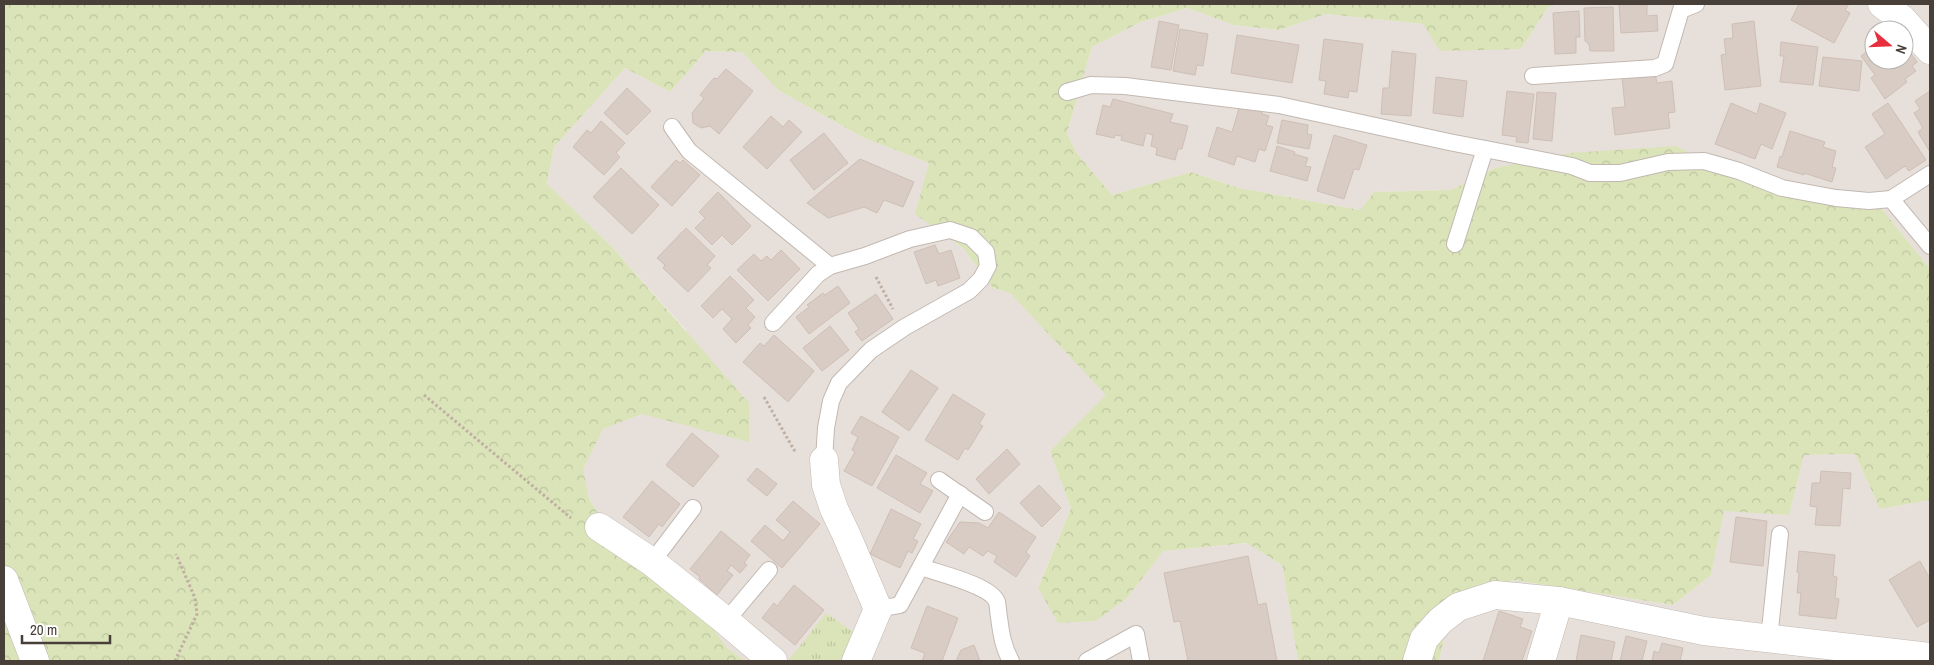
<svg xmlns="http://www.w3.org/2000/svg" width="1934" height="665" font-family="'Archivo Narrow',sans-serif">
  <defs>
    <pattern id="forest-crowns" width="20" height="18" patternUnits="userSpaceOnUse" patternTransform="scale(1.25)"><rect width="20" height="18" fill="#dae4b8"/><path d="M2 6a3 3 0 1 1 6 0M12 15a3 3 0 1 1 6 0" fill="none" stroke="#bdc59f"/></pattern>
    <pattern id="park-tufts" width="24" height="20" patternUnits="userSpaceOnUse" patternTransform="scale(1.25)"><rect width="24" height="20" fill="#dae4b8"/><path d="M3 7l-1-3M5 7V3M7 7l1-3M15 17l-1-3M17 17v-4M19 17l1-3" fill="none" stroke="#bdc59f"/></pattern>
  </defs>
  <rect width="100%" height="100%" fill="#f4efeb"/>
  <!-- residential -->
  <g fill="#e7e0da" fill-rule="evenodd">
    <path d="M1558,4H1930V269L1881,208L1495,168L1451,190L1374,192L1360,210L1239,188L1191,172L1112,195L1076,152L1067,133L1092,47L1141,22L1187,8L1234,25L1279,30L1326,14L1423,24L1521,49L1548,7ZM1874,30H1904V60H1874Z"/>
    <polygon points="706,51 742,52 778,90 864,138 929,163 916,214 963,248 993,288 1010,293 1107,395 1050,451 1071,508 1038,587 1058,623 1096,621 1127,598 1162,551 1248,543 1282,565 1298,661 746,661 727,648 703,614 628,560 589,499 582,469 603,428 642,414 672,421 686,330 613,248 547,185 554,147 625,68 670,92"/>
    <polygon points="1855,454 1880,509 1930,500 1930,661 1439,661 1448,621 1513,580 1673,605 1711,575 1724,510 1789,515 1804,455"/>
  </g>
  <!-- forest -->
  <polygon fill="url(#forest-crowns)" points="4,4 1558,4 1548,7 1521,49 1440,51 1423,24 1326,14 1279,30 1234,25 1187,8 1141,22 1092,47 1067,133 1076,152 1112,195 1191,172 1239,188 1360,210 1374,192 1451,190 1495,168 1570,153 1676,146 1734,175 1817,202 1881,208 1930,269 1930,500 1880,509 1855,454 1804,455 1789,515 1724,511 1711,575 1673,605 1513,580 1448,621 1439,661 1298,661 1282,565 1247,543 1163,551 1127,598 1096,621 1058,623 1038,588 1071,508 1050,451 1106,395 1010,293 993,288 963,248 915,214 929,163 864,138 778,90 742,52 706,51 670,92 625,68 554,147 547,184 613,248 749,403 749,442 642,414 603,429 583,469 589,499 628,560 703,614 727,648 746,661 4,661"/>
  <!-- park -->
  <polygon fill="url(#park-tufts)" points="826,613 856,634 841,661 788,661"/>
  <!-- building -->
  <g fill="#d8ccc4" stroke="#cfbfb5">
    <polygon points="1619,4 1647,4 1647,16 1657,15 1658,31 1621,33"/>
    <polygon points="1799,4 1849,4 1845,10 1850,13 1834,43 1791,20"/>
    <polygon points="1613,7 1614,51 1590,51 1589,44 1585,41 1584,8"/>
    <polygon points="1579,11 1580,37 1576,37 1576,53 1555,54 1553,13"/>
    <polygon points="1159,21 1179,25 1171,70 1151,67"/>
    <polygon points="1754,21 1761,86 1725,90 1721,55 1726,54 1724,39 1733,38 1732,24"/>
    <polygon points="1180,29 1208,34 1203,66 1197,65 1195,75 1173,71"/>
    <polygon points="1237,35 1299,45 1292,83 1231,73"/>
    <polygon points="1324,39 1363,44 1357,92 1349,91 1348,98 1324,94 1326,81 1319,80"/>
    <polygon points="1781,42 1818,47 1813,85 1780,82 1784,56 1780,56"/>
    <polygon points="1904,44 1917,62 1912,66 1916,71 1905,79 1907,82 1885,99 1871,78 1875,75 1861,56 1874,46 1874,60 1904,60"/>
    <polygon points="1392,51 1416,54 1411,116 1381,114 1383,88 1389,88"/>
    <polygon points="1823,57 1862,61 1859,91 1819,86"/>
    <polygon points="726,69 753,91 719,134 710,126 701,128 693,123 692,113 704,98 700,95 714,78 717,79"/>
    <polygon points="1655,73 1657,83 1672,81 1675,112 1668,113 1670,128 1615,135 1612,108 1625,107 1622,77"/>
    <polygon points="1436,77 1467,81 1463,117 1433,113"/>
    <polygon points="627,88 651,111 627,135 604,113"/>
    <polygon points="1507,91 1534,94 1528,143 1516,142 1517,137 1502,135"/>
    <polygon points="1930,91 1930,152 1918,132 1923,128 1914,113 1920,109 1915,101"/>
    <polygon points="1537,92 1556,93 1552,141 1533,139"/>
    <polygon points="1113,99 1173,114 1170,122 1188,126 1182,149 1178,149 1175,160 1156,155 1157,148 1151,146 1153,135 1146,133 1143,146 1121,140 1122,136 1115,135 1114,138 1096,134 1103,105 1110,107"/>
    <polygon points="1731,103 1757,114 1760,103 1786,113 1772,149 1761,144 1755,159 1715,144"/>
    <polygon points="1888,103 1926,160 1909,171 1905,166 1886,179 1865,147 1885,134 1872,114"/>
    <polygon points="1240,105 1262,112 1262,114 1269,116 1266,125 1273,127 1265,151 1259,149 1255,162 1237,156 1234,165 1208,156 1217,127 1232,132"/>
    <polygon points="771,116 783,127 789,120 802,132 767,169 743,147"/>
    <polygon points="1282,120 1308,125 1307,134 1312,135 1309,149 1277,143"/>
    <polygon points="601,121 625,143 616,153 620,157 604,175 573,147 587,130 591,133"/>
    <polygon points="1790,131 1825,142 1823,147 1836,151 1832,167 1836,168 1832,182 1804,173 1804,175 1777,167 1780,156 1782,157"/>
    <polygon points="824,133 848,163 814,190 790,160"/>
    <polygon points="1334,135 1367,145 1359,170 1354,169 1344,199 1317,191"/>
    <polygon points="1277,146 1295,152 1294,154 1308,158 1305,166 1311,167 1307,181 1270,171"/>
    <polygon points="860,159 914,182 903,207 884,200 877,213 864,207 828,218 807,203"/>
    <polygon points="676,160 680,163 683,160 700,175 672,206 651,187"/>
    <polygon points="621,168 659,205 632,234 593,197"/>
    <polygon points="718,192 751,226 732,245 722,235 712,245 695,228 705,218 699,212"/>
    <polygon points="686,228 715,256 707,265 711,268 688,292 663,268 665,265 657,258"/>
    <polygon points="935,245 939,254 951,250 960,278 938,286 936,280 926,284 914,252"/>
    <polygon points="781,250 800,269 768,301 737,270 754,254 761,261 767,256 771,260"/>
    <polygon points="730,276 754,300 746,308 755,317 748,325 751,328 736,343 723,329 732,319 722,309 713,318 701,306"/>
    <polygon points="838,286 850,303 809,334 796,317 809,307 807,305 823,293 825,295"/>
    <polygon points="876,294 893,319 862,341 855,332 859,329 848,313"/>
    <polygon points="830,326 849,350 822,371 803,348"/>
    <polygon points="774,335 814,371 788,402 743,362 760,343 764,346"/>
    <polygon points="911,370 938,388 909,431 882,412"/>
    <polygon points="953,394 985,414 979,424 983,426 968,450 965,448 958,460 925,440"/>
    <polygon points="861,416 899,437 872,486 844,471 855,452 852,450 858,437 851,433"/>
    <polygon points="692,433 719,456 693,487 666,465"/>
    <polygon points="1007,449 1020,464 989,494 976,479"/>
    <polygon points="896,455 927,473 920,484 933,491 920,513 877,488"/>
    <polygon points="757,468 777,484 767,496 747,480"/>
    <polygon points="1821,471 1851,473 1850,489 1843,488 1840,526 1815,525 1817,507 1810,506 1812,483 1820,483"/>
    <polygon points="652,481 680,504 662,527 659,524 649,537 623,517"/>
    <polygon points="1039,485 1061,508 1042,527 1020,503"/>
    <polygon points="793,501 820,524 782,568 751,541 765,525 783,541 790,532 776,520"/>
    <polygon points="891,509 921,524 913,539 918,541 912,553 908,551 900,568 870,554"/>
    <polygon points="999,512 1036,537 1026,552 1030,556 1016,577 994,562 997,556 988,551 983,556 969,547 964,554 946,542 960,522 979,523 988,528"/>
    <polygon points="1736,517 1767,521 1763,566 1730,562"/>
    <polygon points="721,531 750,555 744,563 747,565 740,573 731,565 727,571 733,575 717,595 699,579 700,577 690,569"/>
    <polygon points="1799,551 1835,555 1833,576 1837,577 1835,598 1839,599 1836,619 1799,615 1801,593 1797,593 1799,573 1797,572"/>
    <polygon points="1248,556 1258,605 1266,603 1277,661 1188,661 1180,621 1174,622 1164,573"/>
    <polygon points="1920,561 1929,577 1930,576 1930,620 1917,627 1889,580"/>
    <polygon points="794,585 824,610 795,645 762,618 774,603 777,606"/>
    <polygon points="927,606 958,618 942,661 922,661 925,653 911,648"/>
    <polygon points="1499,611 1523,619 1520,627 1532,631 1522,661 1483,661"/>
    <polygon points="1581,635 1615,642 1611,661 1576,661"/>
    <polygon points="1626,636 1647,641 1642,661 1620,661"/>
    <polygon points="1662,643 1683,648 1680,661 1652,661 1654,651 1659,653"/>
    <polygon points="974,645 980,661 956,661 961,650"/>
  </g>
  <g fill="none" stroke-linecap="round" stroke-linejoin="round">
    <defs>
      <g id="lane">
        <polyline points="1533,76 1655,68 1665,64 1681,10 1696,4"/>
        <polyline points="1067,92 1091,85 1125,86 1279,105 1449,142 1572,166 1590,173 1620,173 1668,162 1704,161 1739,171 1782,188 1836,198 1869,201 1891,199 1930,174"/>
        <polyline points="672,127 689,151 830,266 865,256 910,239 950,230 971,237 986,252 988,266 981,279 969,291 905,327 871,350 839,383 831,401 826,428 824,460"/>
        <polyline points="1891,199 1930,246"/>
        <polyline points="1455,244 1485,149"/>
        <polyline points="773,323 818,274 830,266"/>
        <polyline points="939,480 985,512"/>
        <polyline points="652,562 693,508"/>
        <path d="M921,567C937,573 991,585 997,602C998,606 998,612 999,617C1001,633 1003,647 1011,661"/>
        <polyline points="878,609 900,605 960,494"/>
        <polyline points="726,621 769,570"/>
        <polyline points="1769,639 1780,534"/>
        <polyline points="1087,661 1136,634 1141,661"/>
      </g>
      <g id="street">
        <polyline points="1882,4 1902,19 1930,50"/>
        <polyline points="824,460 826,485 834,509 846,534 878,609 856,661"/>
        <polyline points="599,527 652,562 726,621 773,661"/>
        <polyline points="4,580 35,661"/>
        <polyline points="1417,661 1424,639 1440,621 1458,607 1495,595 1559,601 1704,631 1930,657"/>
        <polyline points="1541,661 1559,601"/>
      </g>
    </defs>
    <!-- lane casing -->
    <use href="#lane" stroke="#c2b8b1" stroke-width="18"/>
    <!-- street casing -->
    <use href="#street" stroke="#c2b8b1" stroke-width="29"/>
    <!-- path -->
    <g stroke="#bfaea1" stroke-width="3" stroke-dasharray="2.5 2.5" stroke-linecap="butt">
      <polyline points="876,277 893,309"/>
      <polyline points="424,395 571,518"/>
      <polyline points="764,397 794,450 798,451"/>
      <polyline points="175,661 197,614 195,598 176,554"/>
    </g>
    <!-- lane -->
    <use href="#lane" stroke="#fff" stroke-width="16"/>
    <!-- street -->
    <use href="#street" stroke="#fff" stroke-width="28"/>
  </g>
  <!-- border -->
  <rect width="1934" height="665" fill="none" stroke="#483f39" stroke-width="10"/>
  <!-- north arrow -->
  <g transform="translate(1889 45) rotate(109)"><circle r="24" fill="#ffffff" stroke="#b6b2b0"/>
  <path d="M0-4L9 19L0 12L-9 19Z" fill="#e72f3d"/>
  <text y="-8" font-size="14" font-weight="bold" text-anchor="middle" fill="#483f39">N</text>
  </g>
  <!-- scale -->
  <path d="M22 635v8h88v-8" fill="none" stroke="#483f39" stroke-width="2.5"/>
  <text x="30" y="635" font-size="15" fill="#483f39" stroke="#ffffff" stroke-width="4" paint-order="stroke">20 m</text>
</svg>
